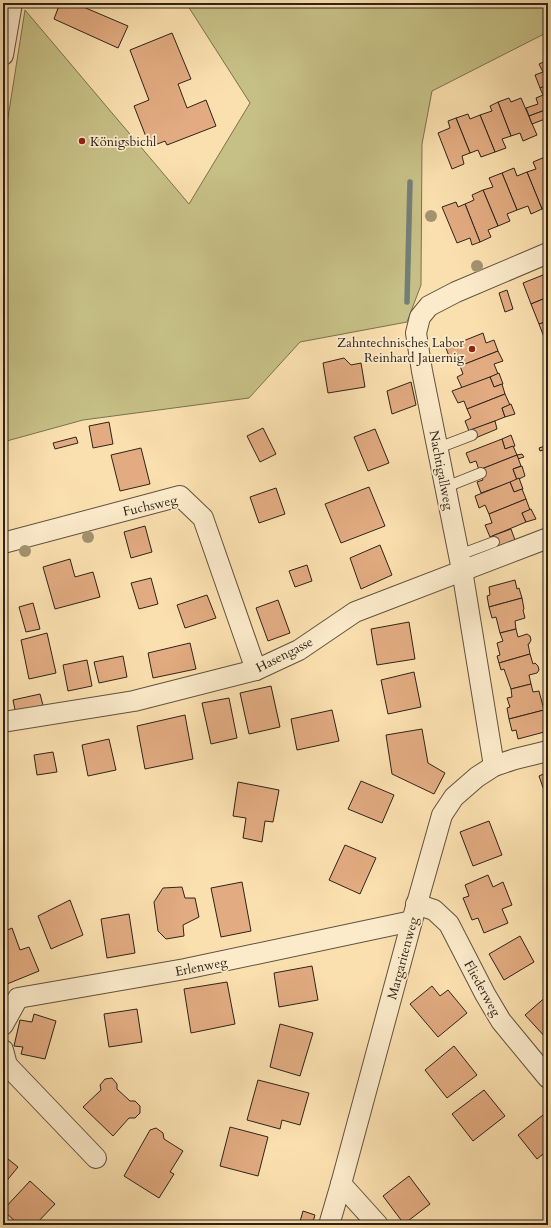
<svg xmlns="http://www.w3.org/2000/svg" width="551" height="1228" font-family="Cardo,serif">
  <rect width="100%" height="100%" fill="#fbe0af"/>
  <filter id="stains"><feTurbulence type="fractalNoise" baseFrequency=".005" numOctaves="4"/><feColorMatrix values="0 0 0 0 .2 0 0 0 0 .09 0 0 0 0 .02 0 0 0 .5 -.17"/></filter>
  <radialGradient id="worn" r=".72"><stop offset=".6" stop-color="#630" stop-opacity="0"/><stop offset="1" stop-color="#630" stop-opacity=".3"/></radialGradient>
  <!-- green -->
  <polygon fill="#c6c086" stroke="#7a7250" points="186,3 548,3 548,32 432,91 422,144 421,285 407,322 300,342 249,398 83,420 3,442 3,149 25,10 189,204 250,103"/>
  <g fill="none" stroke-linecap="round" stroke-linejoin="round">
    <!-- stream -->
    <polyline stroke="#747e78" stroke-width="5.5" points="407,302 410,182"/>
  </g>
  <!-- building -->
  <g fill="#e2ab81" stroke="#2e231a">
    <polygon points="60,3 74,3 128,26 118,48 54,19"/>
    <polygon points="172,33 191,79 178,84 187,108 206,100 216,126 167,145 165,141 150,147 134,106 149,100 130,50"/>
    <polygon points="548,60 548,85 540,88 535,75 543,72 539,64"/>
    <polygon points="548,85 548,109 529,116 526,108 538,104 536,98 543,95 540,88"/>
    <polygon points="509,98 511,102 521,98 537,135 523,141 520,133 511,136 498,102"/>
    <polygon points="498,102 511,136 502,139 506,148 495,152 480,115 492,111 490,106"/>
    <polygon points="548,109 548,124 547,124 545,119 532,124 529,116"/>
    <polygon points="468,114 470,119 480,115 495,152 481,157 478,150 470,153 456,118"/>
    <polygon points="456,118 470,153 462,156 464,164 452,169 438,133 450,128 448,121"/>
    <polygon points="545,157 548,164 548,207 542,209 527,172 536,169 533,162"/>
    <polygon points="514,168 517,176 527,172 542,209 531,214 528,206 517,210 502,173"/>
    <polygon points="502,173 517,210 507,214 510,221 498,226 483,190 493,187 489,178"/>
    <polygon points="483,190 498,226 488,230 491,237 480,242 465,204 474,200 472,195"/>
    <polygon points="456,202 458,207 465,204 480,242 472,245 470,238 457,243 442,207"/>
    <polygon points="548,273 548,297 531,304 523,283"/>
    <polygon points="507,290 513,309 505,312 499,293"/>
    <polygon points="548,297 548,321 539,324 531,304"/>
    <polygon points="548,321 548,345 547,345 539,324"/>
    <polygon points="483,333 486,343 494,340 498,351 460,366 456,356 450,359 446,348"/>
    <polygon points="498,351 503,361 494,364 498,374 462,388 457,377 463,374 460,366"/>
    <polygon points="344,358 351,365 361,363 365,387 328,393 323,363"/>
    <polygon points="499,373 503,384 494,387 490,377"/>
    <polygon points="490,377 494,387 502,384 505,394 467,409 464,401 458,403 452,391"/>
    <polygon points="411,382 416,405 392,414 387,391"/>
    <polygon points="505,394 510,405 502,408 505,417 469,431 465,421 471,418 467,409"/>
    <polygon points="511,404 515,414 505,417 502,408"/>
    <polygon points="495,421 497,429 473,439 470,430"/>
    <polygon points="109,422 113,444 93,448 89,426"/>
    <polygon points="263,428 276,454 260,462 247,436"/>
    <polygon points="375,429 389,463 368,471 354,437"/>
    <polygon points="511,435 515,446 505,449 502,439"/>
    <polygon points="76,437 78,443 55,449 53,443"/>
    <polygon points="502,439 505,449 513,446 517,455 479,470 476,461 470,463 466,453"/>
    <polygon points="545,446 546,449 540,451 539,448"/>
    <polygon points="141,448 150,484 120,491 111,455"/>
    <polygon points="522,454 524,457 518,459 517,455"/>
    <polygon points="517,455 521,466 513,469 517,480 481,493 477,482 483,480 479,470"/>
    <polygon points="522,466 525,476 517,480 513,469"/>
    <polygon points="519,478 523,489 514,492 510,482"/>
    <polygon points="510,482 514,492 522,489 526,499 489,514 485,505 479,508 475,496"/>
    <polygon points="369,487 385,526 341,543 325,504"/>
    <polygon points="276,488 285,514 259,523 250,497"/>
    <polygon points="526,499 530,510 522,513 526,522 490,537 485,525 492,523 489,514"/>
    <polygon points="531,509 536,519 526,522 522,513"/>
    <polygon points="145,526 152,552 131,558 124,532"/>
    <polygon points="511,529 515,540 496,547 492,536"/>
    <polygon points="380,545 392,575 361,589 350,558"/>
    <polygon points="70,559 75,577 93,572 100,597 55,609 43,567"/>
    <polygon points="307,565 312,581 295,587 289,571"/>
    <polygon points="151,578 158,604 139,609 131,583"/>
    <polygon points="515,580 517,589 519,588 522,598 489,607 487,596 490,595 489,587"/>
    <polygon points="207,595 216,618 185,628 177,605"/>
    <polygon points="522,598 524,609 523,610 525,618 515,621 516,629 500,633 496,617 492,618 489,607"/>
    <polygon points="278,600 290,633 268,641 256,608"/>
    <polygon points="33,603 40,629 26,632 19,607"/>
    <polygon points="409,622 415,659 377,665 371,629"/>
    <polygon points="516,629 518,637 527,634 530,636 531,640 529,644 528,644 530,654 499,663 497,656 500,655 497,643 503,641 500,633"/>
    <polygon points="47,633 56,673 29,679 21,640"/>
    <polygon points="190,643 196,669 153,678 148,653"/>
    <polygon points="530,654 533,664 535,663 538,666 539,670 537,673 529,675 531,684 511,689 504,669 501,670 499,663"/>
    <polygon points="123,656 127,677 99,683 94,662"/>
    <polygon points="87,660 92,686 68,691 63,665"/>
    <polygon points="414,672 421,707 388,714 381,680"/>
    <polygon points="531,684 533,692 539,691 544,710 509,719 507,708 510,707 507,698 512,697 511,689"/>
    <polygon points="271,686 280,727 249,734 240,693"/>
    <polygon points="40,694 44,709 16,715 13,700"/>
    <polygon points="229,698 237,738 211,744 202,703"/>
    <polygon points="332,710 339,741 297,750 291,719"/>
    <polygon points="544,710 548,731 518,739 516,730 512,731 509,719"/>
    <polygon points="185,715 193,759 145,769 137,726"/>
    <polygon points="422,729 428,763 445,773 434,794 392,774 386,735"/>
    <polygon points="109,739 116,770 88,776 82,745"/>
    <polygon points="53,752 57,772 37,775 34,755"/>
    <polygon points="548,772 548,802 539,776"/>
    <polygon points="361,781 394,795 382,823 348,809"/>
    <polygon points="238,782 279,790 273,822 265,821 262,842 243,838 246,818 233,816"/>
    <polygon points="489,821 502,855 473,866 460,832"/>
    <polygon points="345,845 376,858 360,894 329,880"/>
    <polygon points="488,875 493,887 503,882 512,905 502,909 508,923 484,933 478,918 472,920 463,898 469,896 465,885"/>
    <polygon points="242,882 251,931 221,937 211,888"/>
    <polygon points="182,887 185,898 195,898 199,917 183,925 184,936 166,939 158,931 154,902 163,888"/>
    <polygon points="70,900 83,935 51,949 38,916"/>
    <polygon points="129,914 135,953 107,958 101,919"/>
    <polygon points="12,928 20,950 29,947 39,971 7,984 3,975 3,932"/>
    <polygon points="520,936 534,962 504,980 489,954"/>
    <polygon points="312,966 318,1000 279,1007 274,973"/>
    <polygon points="227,982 235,1024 191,1033 184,989"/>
    <polygon points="432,986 440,996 448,990 467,1013 438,1037 410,1004"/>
    <polygon points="548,995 548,1038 547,1039 525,1015"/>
    <polygon points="137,1009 142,1042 109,1047 104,1014"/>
    <polygon points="34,1014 56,1021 45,1059 21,1054 23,1047 14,1046 20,1020 32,1022"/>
    <polygon points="280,1024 313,1033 300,1076 270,1067"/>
    <polygon points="454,1046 477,1075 447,1098 425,1070"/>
    <polygon points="112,1078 117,1084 117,1089 130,1101 135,1101 140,1106 140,1113 135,1118 129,1118 113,1136 83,1107 101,1090 100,1085 105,1079"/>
    <polygon points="258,1080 309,1093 300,1125 282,1120 280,1129 247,1120"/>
    <polygon points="484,1090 505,1116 473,1141 452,1114"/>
    <polygon points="548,1111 548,1150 537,1159 518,1135"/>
    <polygon points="230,1127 268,1137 258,1176 220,1166"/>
    <polygon points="156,1128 163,1133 164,1139 183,1151 170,1172 174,1174 159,1198 124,1176 150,1130"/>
    <polygon points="3,1155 18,1167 4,1184 3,1184"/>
    <polygon points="409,1176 430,1204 404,1224 383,1196"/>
    <polygon points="30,1181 55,1204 35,1225 19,1225 3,1210"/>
    <polygon points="303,1211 315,1215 312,1225 299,1225"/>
  </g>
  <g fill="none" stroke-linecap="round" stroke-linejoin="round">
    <defs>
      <g id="lane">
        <polyline points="438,448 472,435"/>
        <polyline points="446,487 481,473"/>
        <polyline points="459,555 494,542"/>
      </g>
      <g id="street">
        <polyline points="3,55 12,3"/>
        <polyline points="3,543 180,496 203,518 256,670"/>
        <polyline points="3,722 134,701 256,670 299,650 355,612 548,538"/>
        <polyline points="494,766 462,570 422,371 416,333 420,317 429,306 456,292 548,253"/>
        <polyline points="416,904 434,910 449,924 485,994 501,1021 548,1078"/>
        <polyline points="3,1025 18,998 185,969 412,921"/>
        <polyline points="3,1050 7,1065 96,1158"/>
        <polyline points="341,1184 378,1225"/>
        <polyline points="329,1225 341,1184 412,921 442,815 454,797 477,777 494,766 515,759 548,751"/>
      </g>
    </defs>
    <!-- lane casing -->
    <use href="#lane" stroke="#61523f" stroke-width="12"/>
    <!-- street casing -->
    <use href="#street" stroke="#61523f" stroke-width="22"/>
    <!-- lane -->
    <use href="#lane" stroke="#fcebcb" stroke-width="10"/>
    <!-- street -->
    <use href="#street" stroke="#fcebcb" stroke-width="20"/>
  </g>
  <!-- trees -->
  <g fill="#a4926f">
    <circle cx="431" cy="216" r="6"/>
    <circle cx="477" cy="266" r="6"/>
    <circle cx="88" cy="537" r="6"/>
    <circle cx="25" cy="551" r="6"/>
  </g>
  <!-- markers -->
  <g fill="#8f2418" stroke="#fcebcb" stroke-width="1.5">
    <circle cx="82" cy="141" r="4"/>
    <circle cx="472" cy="349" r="4"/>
  </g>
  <g text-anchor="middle" stroke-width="3.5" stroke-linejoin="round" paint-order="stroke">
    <!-- poi labels -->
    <g font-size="13" fill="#2e231a" stroke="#fcebcb" text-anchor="start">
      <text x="90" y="146">Königsbichl</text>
      <text x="464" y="347" text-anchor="end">Zahntechnisches Labor<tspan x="464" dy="15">Reinhard Jauernig</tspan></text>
    </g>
    <!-- street labels -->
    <g font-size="13" fill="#2e231a" stroke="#fcebcb">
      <text transform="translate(442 470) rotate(79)" y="5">Nachtigallweg</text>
      <text transform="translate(150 505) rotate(-13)" y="5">Fuchsweg</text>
      <text transform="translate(284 654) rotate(-27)" y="5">Hasengasse</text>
      <text transform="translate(402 958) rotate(-75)" y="5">Margaritenweg</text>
      <text transform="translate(201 966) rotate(-11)" y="5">Erlenweg</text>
      <text transform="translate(483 988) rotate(61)" y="5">Fliederweg</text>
    </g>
  </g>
  <!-- margin -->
  <rect width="551" height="1228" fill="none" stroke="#fbe0af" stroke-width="16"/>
  <rect x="4" y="4" width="543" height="1220" fill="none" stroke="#2e231a" stroke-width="2"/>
  <rect x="8" y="8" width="535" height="1212" fill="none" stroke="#2e231a"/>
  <rect width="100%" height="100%" filter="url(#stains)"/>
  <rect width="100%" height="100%" fill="url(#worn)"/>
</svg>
